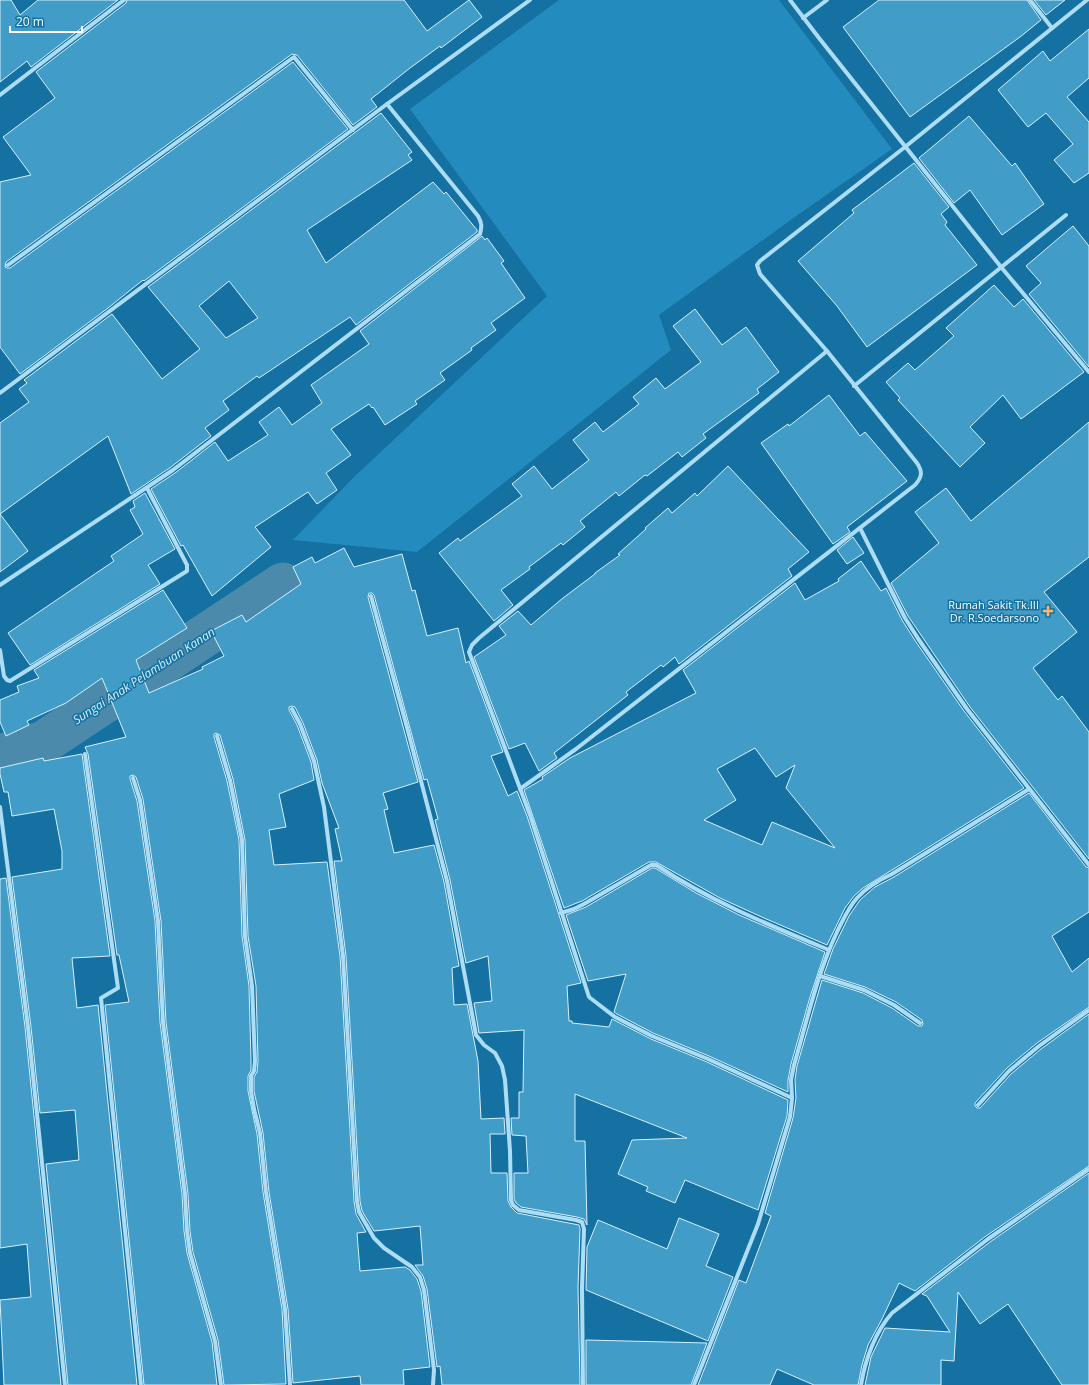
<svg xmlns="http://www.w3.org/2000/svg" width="1089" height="1385" font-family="'Open Sans',sans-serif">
  <rect width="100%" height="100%" fill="#1471a1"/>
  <!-- green -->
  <polygon fill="#238bbe" points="559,0 779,0 892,149 792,219 659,315 671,350 417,552 293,540 354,477 547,296 410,109"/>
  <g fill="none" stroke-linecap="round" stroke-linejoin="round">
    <!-- river -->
    <polyline stroke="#4b8aaa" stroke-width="43" points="0,756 44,742 283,584"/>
  </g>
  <!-- building -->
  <g fill="#419cc8" stroke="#d6f1fe" fill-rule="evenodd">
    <polygon points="0,0 11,0 20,15 38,0 118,0 31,67 27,61 0,82"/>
    <polygon points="127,0 404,0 427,31 469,0 482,17 441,48 440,46 410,68 371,99 377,107 353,125 297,55 292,54 6,262 5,267 7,268 10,268 293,62 348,129 144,281 143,280 108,308 20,374 0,347 0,182 31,175 3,137 55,98 36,72 126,3"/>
    <polygon points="879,0 1027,0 1041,20 1020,37 910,117 843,27"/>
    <polygon points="1034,0 1065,0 1046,15"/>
    <polygon points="1089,29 1089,78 1067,97 1089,122 1089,173 1074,183 1054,160 1073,144 1046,113 1028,127 998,90 1043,51 1050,61"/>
    <path d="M381,113L412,152L408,155L412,160L307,230L326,263L433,182L444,194L446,192L477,230V232L356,325L350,317L259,378L257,376L223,401L229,410L205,428L211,436L171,467L131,494L108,436L0,514V423L29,402L19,389L27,383L24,380L112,314L162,379L200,349L148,287ZM229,281L258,318L226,338L199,306Z"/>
    <polygon points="969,116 1012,166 1015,163 1044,204 1002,235 970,190 954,203 919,158"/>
    <polygon points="914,163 949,207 941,214 947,222 945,225 977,265 867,347 837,306 798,261 854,213 852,210"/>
    <polygon points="1073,226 1089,246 1089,367 1029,294 1041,283 1026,266"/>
    <polygon points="482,236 485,240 487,238 504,261 501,263 525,298 491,323 496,330 471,348 472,350 440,373 445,380 415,401 417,404 385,425 373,407 372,408 369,404 331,429 351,455 326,473 337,490 317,504 308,492 255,527 271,547 212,596 183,545 181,546 151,489 175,473 215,442 228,461 268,435 259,422 279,407 292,425 322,403 311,385 369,344 360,331"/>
    <polygon points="994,285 1014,307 1023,299 1084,372 1021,419 1003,395 970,427 985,443 960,467 898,400 900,398 886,382 908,363 915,370 954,336 946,328"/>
    <polygon points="695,309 722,345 746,327 779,372 757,389 759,393 703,434 706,438 682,457 678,452 647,476 645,475 619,496 616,492 580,521 585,527 563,545 561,543 529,567 530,569 501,590 513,605 494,621 439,553 458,538 460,541 522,496 512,484 534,466 552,489 589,460 573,440 595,422 603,432 639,404 633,397 656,378 665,389 701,362 673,326"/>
    <polygon points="829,395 860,436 865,432 907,481 847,527 850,532 833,544 761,443 788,424 789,426"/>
    <polygon points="1089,422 1089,557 1044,592 1077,632 1033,668 1058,700 1062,696 1089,732 1089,859 970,707 908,616 891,583 939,543 915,512 946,488 971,521"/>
    <polygon points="728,466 809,552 788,569 792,576 679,664 675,657 663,667 661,665 626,692 628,695 554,753 557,758 539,771 525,743 509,749 474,657 506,635 499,626 518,611 531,625 563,598 595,574 595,573 620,555 618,554 646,529 645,528 668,508 672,513 695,493 697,496"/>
    <polygon points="145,493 175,549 148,565 160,584 30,665 8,633 114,561 111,556 143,534 130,510 135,507 133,501"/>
    <polygon points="0,514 28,551 0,572"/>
    <polygon points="853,537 864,553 847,564 837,550"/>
    <polygon points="344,548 354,567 402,554 412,591 415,590 427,636 458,628 466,663 469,661 503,752 491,756 508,796 517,791 527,816 581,983 567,986 569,1021 572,1021 572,1023 609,1027 612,1019 651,1039 707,1062 788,1100 787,1116 758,1210 685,1180 675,1203 646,1191 648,1187 618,1174 632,1140 687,1138 575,1094 575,1141 585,1141 587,1225 584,1219 577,1217 521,1207 516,1203 514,1199 514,1173 528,1173 526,1136 512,1135 511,1118 519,1118 519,1092 523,1092 524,1030 479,1033 474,1003 492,1001 488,956 466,963 450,880 435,820 438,819 427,779 424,780 374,595 372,593 369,593 368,597 418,782 383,793 388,809 384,810 394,853 434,845 444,882 459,966 452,968 454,1005 467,1004 478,1061 481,1119 504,1118 505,1134 490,1134 491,1173 507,1173 508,1201 511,1207 517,1213 579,1225 580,1229 578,1287 580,1385 442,1385 440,1366 437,1367 427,1289 423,1276 415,1265 423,1265 420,1226 374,1231 362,1211 360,1201 346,956 334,861 342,861 335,829 339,828 322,783 317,760 303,723 295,707 292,706 289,707 289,710 297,725 311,762 314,780 279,794 286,827 269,830 274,865 327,862 340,956 354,1201 356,1214 366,1232 357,1233 360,1271 405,1267 410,1270 417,1279 421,1291 430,1367 403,1370 404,1385 361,1385 360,1376 293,1383 288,1309 269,1192 263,1133 254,1091 254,1077 257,1072 258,1061 256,986 248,936 245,840 233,779 220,735 216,733 214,734 214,737 227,781 239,840 242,936 249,986 251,1061 251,1070 248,1076 248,1091 257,1134 263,1192 282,1309 286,1384 224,1385 218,1340 193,1252 190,1231 188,1194 166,1022 161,921 143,799 136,777 133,775 130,776 130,779 137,801 155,921 160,1022 182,1194 184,1231 187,1253 212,1342 217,1385 144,1385 105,1005 129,1002 119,955 117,955 88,754 85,747 126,737 102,678 66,703 27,721 29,725 6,736 0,722 0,700 19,692 17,686 39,678 34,670 163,590 187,628 136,660 149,693 203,669 202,667 224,656 211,631 242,615 246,622 301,584 293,567 312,557 315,563"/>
    <path d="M861,561L881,591L886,588L902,620L916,642L964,711L1024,788L863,888L854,896L845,908L827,945L764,918L720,898L656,862H649L582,901L564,908L524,790L543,779L542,777L570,758L696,693L683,670L795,583L805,600L839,581L838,579ZM755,748L776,777L795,765L786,788L835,848L772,822L762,845L704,820L736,800L717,769Z"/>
    <polygon points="82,754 110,956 72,958 77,1008 98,1005 137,1385 68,1385 46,1164 79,1160 75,1110 40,1113 31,1027 12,877 62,869 62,851 54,809 12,816 8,792 4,792 0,774 0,768 43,758 44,761"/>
    <polygon points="1029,793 1086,867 1089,868 1089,912 1052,936 1072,972 1089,958 1089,1007 1037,1043 1007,1068 975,1103 975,1106 977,1108 980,1108 1011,1074 1041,1049 1089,1014 1089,1166 986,1236 915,1291 899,1283 882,1319 868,1345 862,1365 858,1385 814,1385 777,1369 770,1385 698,1385 739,1280 746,1283 771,1216 765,1213 793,1118 796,1098 795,1080 797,1066 822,980 863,993 892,1008 918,1026 922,1026 923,1024 922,1020 896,1002 865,987 824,974 833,949 849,916 860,900 875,887 894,877"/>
    <polygon points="652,868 655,868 696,893 739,915 825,952 810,997 791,1064 788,1080 788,1092 709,1056 653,1033 617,1014 614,1012 626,974 588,981 566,915 586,907"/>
    <polygon points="6,878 25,1027 61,1385 4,1385 0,1300 31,1297 27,1244 0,1248 0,879"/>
    <polygon points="1089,1173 1089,1385 1062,1385 1008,1304 980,1324 958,1292 954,1361 941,1360 941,1385 865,1385 871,1357 885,1328 950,1332 927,1296 922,1294 990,1242"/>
    <polygon points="679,1218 719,1234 706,1266 733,1277 708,1341 586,1290 587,1247 598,1220 667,1249"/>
    <polygon points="586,1340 707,1343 691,1385 586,1385"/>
  </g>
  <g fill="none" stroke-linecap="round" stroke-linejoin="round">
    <!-- street -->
    <g stroke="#adddf4" stroke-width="4">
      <polyline points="790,0 819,38 1001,267 1089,372"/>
      <polyline points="1030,0 1052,28"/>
      <polyline points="803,18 827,0"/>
      <polyline points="0,95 124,0"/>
      <polyline points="8,265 294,57 353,130"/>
      <polyline points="854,386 1066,215"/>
      <polyline points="0,393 387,104 530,0"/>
      <polyline points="860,528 905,618 919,640 967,709 1089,865"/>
      <path d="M0,585L173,470L480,234C482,226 482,223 478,216L387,104"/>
      <polyline points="371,596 408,731 447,881 476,1035 484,1045 495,1053 502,1066 505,1080 510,1151 511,1200 513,1205 519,1210 576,1220 582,1222 584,1229 582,1288 583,1385"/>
      <polyline points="0,650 4,676 7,680 10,681 187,571 187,565 147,488"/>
      <polyline points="292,709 300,724 314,761 324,807 343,956 357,1201 359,1212 374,1238 384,1248 412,1267 420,1277 424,1290 434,1370 433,1385"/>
      <polyline points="217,736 230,780 242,840 245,936 252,986 255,1061 254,1071 251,1076 251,1091 254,1109 260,1133 266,1192 285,1309 290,1385"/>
      <polyline points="85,754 118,988 101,998 141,1385"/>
      <polyline points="133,778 140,800 158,921 163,1022 185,1194 187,1231 190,1253 215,1341 221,1385"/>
      <path d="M520,789L576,749L915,485C922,477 923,472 917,463L827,351L760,274L757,265L760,261L905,147L1087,0"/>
      <polyline points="0,807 28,1027 65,1385"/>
      <path d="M561,913L574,909L584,904L651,865H656C710,901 769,925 829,950"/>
      <polyline points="820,976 864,990 894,1005 920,1023"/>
      <polyline points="792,1098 708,1059 652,1036 615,1017 589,997 530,815 469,652 472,645 479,638 827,351"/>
      <polyline points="978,1105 1009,1071 1039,1046 1089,1010"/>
      <path d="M694,1385L758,1224L790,1117L792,1098L791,1080L794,1065C807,1021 817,974 837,932C843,920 848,908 857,898C867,887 879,880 892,874L1029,789"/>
      <path d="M861,1385C865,1360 875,1332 892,1313L988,1239L1089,1169"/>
    </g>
  </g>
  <!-- markers -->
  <path fill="#ffb570" stroke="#1471a1" stroke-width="1.5" d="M1046 605h4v4h4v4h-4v4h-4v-4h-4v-4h4z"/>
  <g text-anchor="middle" stroke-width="3" stroke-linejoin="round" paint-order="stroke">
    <!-- poi labels -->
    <g font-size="11" fill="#fff" stroke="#1471a1" text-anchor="end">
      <text x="1039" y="609">Rumah Sakit Tk.III<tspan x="1039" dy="13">Dr. R.Soedarsono</tspan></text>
    </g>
    <!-- water labels -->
    <g font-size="12" font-style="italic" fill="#d6f0fc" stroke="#1471a1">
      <text transform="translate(144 676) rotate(-33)" y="4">Sungai Anak Pelambuan Kanan</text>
    </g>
  </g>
  <!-- scale -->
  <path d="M10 26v6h72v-6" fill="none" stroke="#ffffff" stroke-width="2"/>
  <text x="16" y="26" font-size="12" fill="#ffffff" stroke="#1471a1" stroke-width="3" paint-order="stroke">20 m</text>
</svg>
